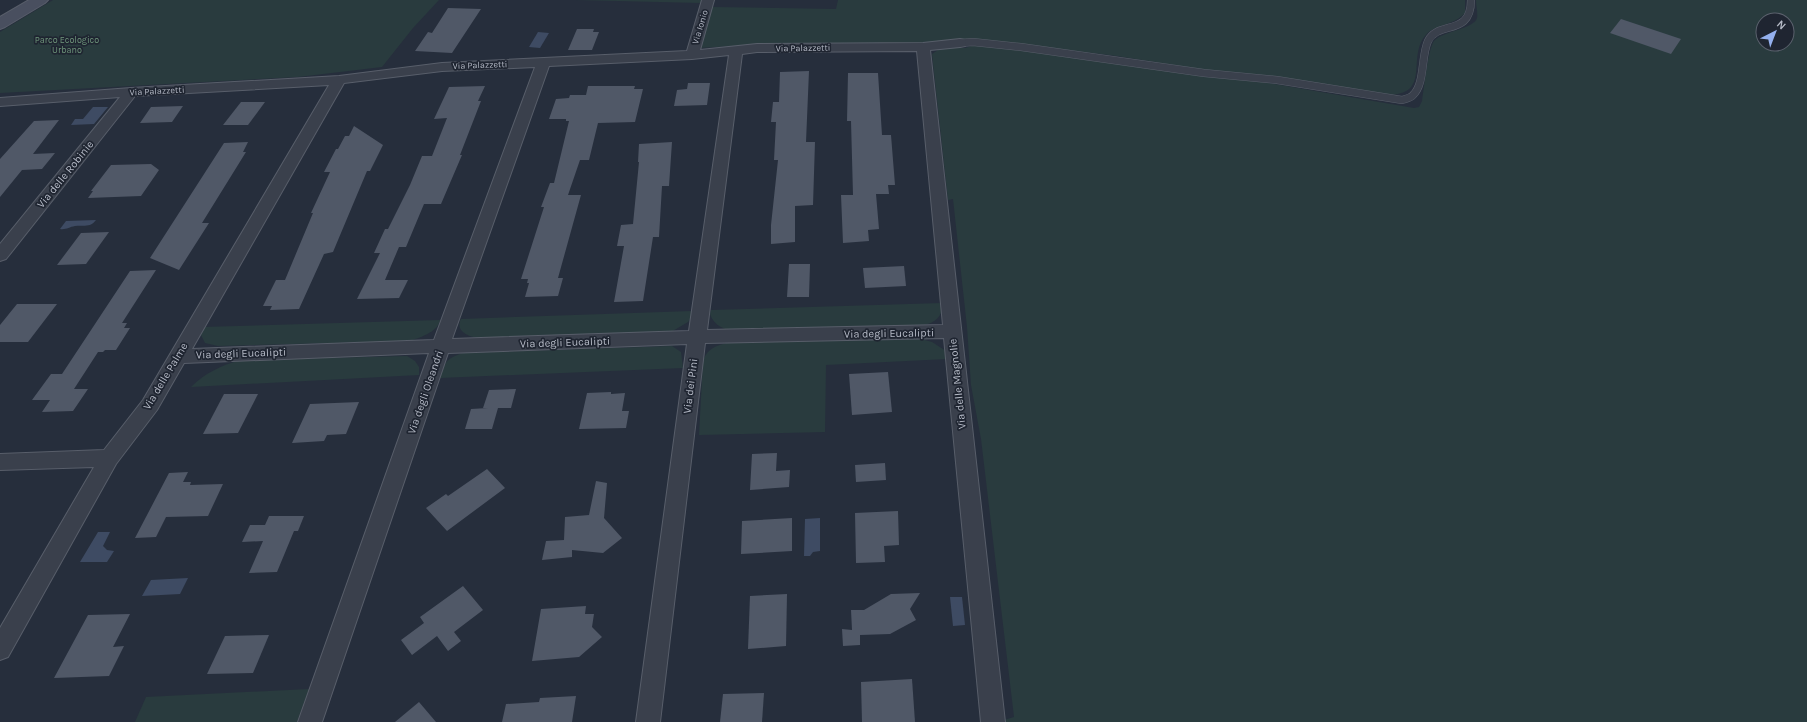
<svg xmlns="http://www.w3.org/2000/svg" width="1807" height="722" font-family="Karla,sans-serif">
  <rect width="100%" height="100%" fill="#262e3c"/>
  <!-- green -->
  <g fill="#293b3e" fill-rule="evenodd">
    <polygon points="53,0 439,0 413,28 382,67 298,77 0,93 0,32"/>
    <polygon points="575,0 702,0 701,3"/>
    <path d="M838,0H1465V13C1453,26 1434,24 1425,36C1407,58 1431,93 1390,95L1192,68L1117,56L976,39L904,44H773L698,48L712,7L836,9Z"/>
    <path d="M1476,0H1807V722H1004V720L1014,717L981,439L971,385L967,327L953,199L948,200L932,54L941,48H965L975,45L1023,50L1262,82L1414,108L1419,107L1422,101C1424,89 1428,49 1434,41C1443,31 1474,29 1477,18C1478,14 1476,5 1476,0ZM1763,20H1787V44H1763Z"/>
    <path d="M942,303C943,316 936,322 924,325L736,332C725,330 714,326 710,314L711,310Z"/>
    <path d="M692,311L693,315L688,322L671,332L478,338C467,336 455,331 461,319Z"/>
    <path d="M440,320C438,332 419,338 409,341L218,346L205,343L201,335L202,327Z"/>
    <path d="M917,338L932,342L946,351L947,359L826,365L825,432L699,435L703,361C708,347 718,345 731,342Z"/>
    <path d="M672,346L681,352L683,368L440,378C445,361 446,359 463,353Z"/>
    <path d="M407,356L415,361L419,367V375L191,387C205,373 222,365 241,360Z"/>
    <polygon points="309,689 297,722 135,722 146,697"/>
  </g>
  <!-- water -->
  <g fill="#3e4b63">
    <polygon points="538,32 549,33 540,48 529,47"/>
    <polygon points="93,107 108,107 94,124 71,125 75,119 83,119"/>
    <path d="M96,220C90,228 84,225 75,226C69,227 66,230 60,229L66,221Z"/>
    <polygon points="820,518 820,551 813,552 810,556 804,556 805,519"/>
    <polygon points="98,532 110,532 103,546 107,550 114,551 107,562 80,562"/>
    <polygon points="188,578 180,594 142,596 151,580"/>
    <polygon points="950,597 962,597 965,625 953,626"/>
  </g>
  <!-- building -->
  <g fill="#505867">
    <polygon points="448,8 481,9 452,53 415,51 428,32 432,33"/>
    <polygon points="1621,19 1681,39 1671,54 1610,33"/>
    <polygon points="577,29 594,29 593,32 599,32 592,50 568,50"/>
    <polygon points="809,71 806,142 815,142 813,205 795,206 795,242 771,244 771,225 778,160 774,160 776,122 771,122 773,102 779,102 780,72"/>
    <polygon points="848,73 878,73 882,135 891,135 895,185 888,185 889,194 876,194 879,229 868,230 869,241 843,243 841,195 853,195 851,121 847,121"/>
    <polygon points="688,83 710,83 707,105 674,106 677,90 687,89"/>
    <polygon points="485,86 478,101 481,101 460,155 462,155 441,204 424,204 406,247 399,247 385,280 408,280 399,298 357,299 380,253 374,253 385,229 388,229 410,185 422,156 432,156 447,118 434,119 449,87"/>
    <polygon points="588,86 635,86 634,89 643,89 635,122 598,123 589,160 580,160 568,195 581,195 558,278 563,278 558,296 525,297 529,283 527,283 528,279 521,279 544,207 541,207 550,183 554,183 569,121 566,121 566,119 549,119 556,99 569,98 570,95 586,95"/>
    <polygon points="241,102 265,102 248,125 223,125"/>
    <polygon points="183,106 172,122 140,123 151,107"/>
    <polygon points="59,120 33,154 55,153 42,169 22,170 0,197 0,159 34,121"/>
    <polygon points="354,126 383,145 370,171 367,171 333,252 324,254 299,309 270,310 272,306 263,306 276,280 285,280 313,213 311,213 330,172 324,172 336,149 338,149 345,136 349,136"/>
    <polygon points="248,142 243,152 246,152 202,223 209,223 179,270 150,258 224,143"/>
    <polygon points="672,142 669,186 662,186 659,237 653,237 643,301 614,302 624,246 617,246 621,225 633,224 639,162 638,162 639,144"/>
    <polygon points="151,164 159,170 141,196 88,198 93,191 91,191 111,165"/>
    <polygon points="109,232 86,264 57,265 81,233"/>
    <polygon points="789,264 810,264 809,297 787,297"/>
    <polygon points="904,266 906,286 865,288 863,268"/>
    <polygon points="156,270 122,323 127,323 124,328 130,328 116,350 105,350 103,352 98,352 74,389 88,389 73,411 42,412 50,400 32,400 51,374 62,374 130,271"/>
    <polygon points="17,304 57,304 28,342 0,342 0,325"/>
    <polygon points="888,372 892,412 852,415 849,374"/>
    <polygon points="516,389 511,408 498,408 492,429 465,429 471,409 488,408 483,408 489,390"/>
    <polygon points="611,392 611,394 625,393 622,411 629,411 626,428 579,429 587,393"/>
    <polygon points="224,394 258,394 238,433 203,434"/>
    <polygon points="359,402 346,434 327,435 324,441 292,443 310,404"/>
    <polygon points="777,453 776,471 790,470 789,487 750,490 752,454"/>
    <polygon points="885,463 886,480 856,482 855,465"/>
    <polygon points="487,469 505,488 447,531 426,508 446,494 448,496"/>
    <polygon points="188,472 183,482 191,482 190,485 223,484 208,516 166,517 156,537 135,538 169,473"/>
    <polygon points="596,481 607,483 604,518 622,538 603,553 572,550 572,557 542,560 546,541 564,540 565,517 589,515"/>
    <polygon points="898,511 899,545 884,546 885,562 856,563 855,513"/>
    <polygon points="269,516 304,516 298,531 294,531 277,572 249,573 263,541 242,542 250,525 265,525"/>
    <polygon points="792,518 792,551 741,554 742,521"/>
    <polygon points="463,586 483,610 454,632 461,641 448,651 437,636 412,655 401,640 424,623 420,617"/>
    <polygon points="920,593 910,609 916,620 890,634 860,635 860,645 843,646 842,629 852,630 851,610 864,610 891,594"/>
    <polygon points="787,594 786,646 748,649 750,596"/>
    <polygon points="586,606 585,614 594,614 592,627 602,637 579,657 532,661 541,609"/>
    <polygon points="130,614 113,647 124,646 109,676 54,678 88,615"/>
    <polygon points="269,635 253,673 207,674 225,636"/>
    <polygon points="912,679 915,722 862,722 861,682"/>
    <polygon points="764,693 762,722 720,722 723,694"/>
    <polygon points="576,696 572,722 502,722 506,704 539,702 540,698"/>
    <polygon points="419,702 436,722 395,722"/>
  </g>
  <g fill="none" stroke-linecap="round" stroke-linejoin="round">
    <defs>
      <path id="lane" d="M960,43L973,42L1021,47L1204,73L1277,80L1402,100C1405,99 1411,98 1413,95C1425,84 1421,56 1428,41C1438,20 1471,37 1471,0"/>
      <path id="street" d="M702,0H714L700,50L757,44L923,43L960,39L965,40L966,43L965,46L960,47L930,50L1005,722H981L944,338L705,343L660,722H636L687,344L448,353L322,722H298L429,353L184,363L157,410L116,464L8,657L0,660V628L94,467L0,470V454L104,450L143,400L329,85L135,96L6,259L0,261V244L120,97L0,106V98L131,88L339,76L442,63L687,51ZM917,51L943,325L707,330L742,54L757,52ZM729,55L689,331L452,339L549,66L692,59ZM535,67L434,340L192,349L344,83L442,71Z"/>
      <polygon id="secondary" points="29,0 48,0 45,3 5,27 0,29 0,17"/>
    </defs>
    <!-- lane casing -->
    <use href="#lane" stroke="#585e6a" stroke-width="8"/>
    <!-- street casing -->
    <use href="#street" stroke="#585e6a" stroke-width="2"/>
    <!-- secondary casing -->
    <use href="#secondary" stroke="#585e6a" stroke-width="2"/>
    <!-- lane -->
    <use href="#lane" stroke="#3a404c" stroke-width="7"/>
    <!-- street -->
    <use href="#street" fill="#3a404c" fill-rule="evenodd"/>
    <!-- secondary -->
    <use href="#secondary" fill="#494f5f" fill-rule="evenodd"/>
  </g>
  <g text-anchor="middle" stroke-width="3.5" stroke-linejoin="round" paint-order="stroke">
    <!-- far-street labels -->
    <g font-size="9" fill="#b6bbc7" stroke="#1f2531">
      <text transform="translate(700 27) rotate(-73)" y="3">Via Ionio</text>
      <text transform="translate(803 48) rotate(-1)" y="3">Via Palazzetti</text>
      <text transform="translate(480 65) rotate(-2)" y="3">Via Palazzetti</text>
      <text transform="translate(157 91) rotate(-3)" y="3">Via Palazzetti</text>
    </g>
    <!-- far-park labels -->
    <g font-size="9" fill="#6f967b" stroke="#1f2531">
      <text x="67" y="43">Parco Ecologico<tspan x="67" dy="10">Urbano</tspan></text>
    </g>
    <!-- street labels -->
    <g font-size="11" fill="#b6bbc7" stroke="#1f2531">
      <text transform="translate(65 174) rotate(-51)" y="4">Via delle Robinie</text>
      <text transform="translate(889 333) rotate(-1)" y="4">Via degli Eucalipti</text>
      <text transform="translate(565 342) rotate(-2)" y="4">Via degli Eucalipti</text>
      <text transform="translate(241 353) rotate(-2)" y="4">Via degli Eucalipti</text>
      <text transform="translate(165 376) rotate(-59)" y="4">Via delle Palme</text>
      <text transform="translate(957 384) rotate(-96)" y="4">Via delle Magnolie</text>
      <text transform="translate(690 386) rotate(-83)" y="4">Via dei Pini</text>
      <text transform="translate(425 392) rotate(-71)" y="4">Via degli Oleandri</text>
    </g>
  </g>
  <!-- north arrow -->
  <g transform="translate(1775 32) rotate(42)"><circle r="19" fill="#1f2531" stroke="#5b616d"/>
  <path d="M0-3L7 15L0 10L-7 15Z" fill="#94b0ee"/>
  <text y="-6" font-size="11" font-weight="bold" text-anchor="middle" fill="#b6bbc7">N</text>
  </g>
</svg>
